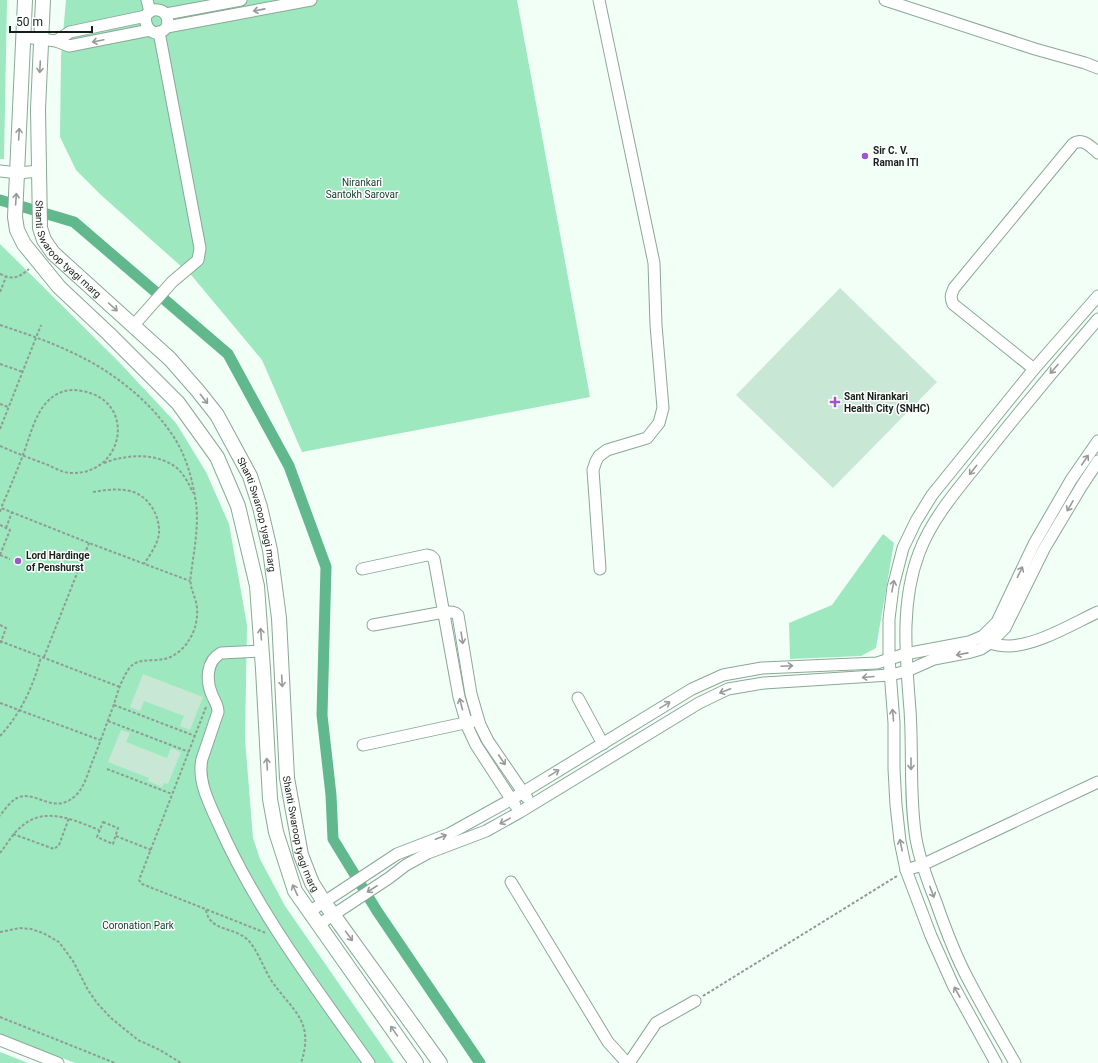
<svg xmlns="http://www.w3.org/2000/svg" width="1098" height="1063" font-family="Roboto,sans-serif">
  <rect width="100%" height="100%" fill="#f2fff7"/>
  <!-- green -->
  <g fill="#9de8bf">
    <polygon points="0,0 7,0 4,159 0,159"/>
    <polygon points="66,0 517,0 590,397 302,452 262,360 192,276 101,195 76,170 60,137 61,56"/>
    <polygon points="0,244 119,362 176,423 206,472 229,524 247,625 245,739 253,838 260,859 285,906 394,1063 75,1063 0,1034"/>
    <polygon points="883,534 894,543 876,648 861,656 790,659 789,623 832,605"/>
    <polygon points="0,1052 28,1063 0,1063"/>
  </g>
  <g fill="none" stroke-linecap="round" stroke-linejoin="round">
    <!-- canal -->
    <polyline stroke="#60b88c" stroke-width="11" points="0,200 74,222 228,354 289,466 326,567 322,715 331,795 333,839 377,911 480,1063"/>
  </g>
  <!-- building -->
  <g fill="#c8e8d5">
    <polygon points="840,288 937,382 833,488 736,395"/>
    <polygon points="143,674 203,697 190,730 180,726 184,716 144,701 140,711 130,707"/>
    <polygon points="121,730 130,733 126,742 167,758 171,748 181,752 168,784 164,783 162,787 148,781 149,778 108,762"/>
  </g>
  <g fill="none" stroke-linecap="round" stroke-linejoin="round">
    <defs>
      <g id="minor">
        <polyline points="147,0 150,12"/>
        <polyline points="599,0 654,263 656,325 663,408 659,423 647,438 607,450 599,456 596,461 593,470 600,569"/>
        <polyline points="885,0 1035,49 1085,63 1098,68"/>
        <polyline points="166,14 241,0"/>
        <path d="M167,27C169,20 167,11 158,10C134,7 149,48 167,27L311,0"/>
        <polyline points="24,37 56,41 69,46 150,30"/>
        <polyline points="56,41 70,32 146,16"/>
        <polyline points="0,171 18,173 39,171"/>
        <polyline points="133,326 172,282 198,260 200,248 159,32"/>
        <path d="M1034,369L953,304C950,297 951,295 954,288L1073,144C1083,137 1091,147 1098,153"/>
        <polyline points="362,569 427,555 431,556 434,559 459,697 468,728 476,745 515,805"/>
        <path d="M373,625L444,612C449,612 454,611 458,615L471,694L480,725L488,741L527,798"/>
        <path d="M985,642C992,644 1002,646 1009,646C1038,645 1072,624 1098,612"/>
        <path d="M262,651L221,653C206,661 206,681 212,695C215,702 218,705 218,712L202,759C197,781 210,805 219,825C257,911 315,987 369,1063"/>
        <polyline points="578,698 603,744"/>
        <polyline points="363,745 474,721"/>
        <polyline points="906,870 922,865 1098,782"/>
        <polyline points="511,882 608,1042 627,1063"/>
        <polyline points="309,912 397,854 449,834 512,799 692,689 723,675 762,668 877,663 905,654 969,642 983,636 997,622 1034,544 1071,480 1098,441"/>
        <polyline points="318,925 389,878 406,865 428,853 486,831 520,812 699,703 728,689 764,683 890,675 907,671 934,659 971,652 981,649 990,643 1005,628 1044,549 1081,487 1098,461"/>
        <polyline points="0,1040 58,1063"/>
        <polyline points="629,1063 656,1023 695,1001"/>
        <polyline points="996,1063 953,985 931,936 906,870 900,841 896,805 894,769 894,723 889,658 889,619 893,587 903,548 916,521 932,495 1034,369 1098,296"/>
        <path d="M1015,1063C999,1035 983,1008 968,979C955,955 945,928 936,902C928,882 920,861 916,839C909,796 913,753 910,710C906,658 900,603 919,553C932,518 958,489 981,460C1019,412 1058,365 1098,319"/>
      </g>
      <g id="major">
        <polyline points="25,0 15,217 17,230 24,244 59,287 109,334 178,403 217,457 238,506 257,586 263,669 270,799 276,832 295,891 416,1063"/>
        <path id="s1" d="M43,0L38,109L40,228L44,240L53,253L170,359L198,391L217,415L250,476L260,507L270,550L279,618L287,778L301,855L312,883L324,902L440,1063"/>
      </g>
    </defs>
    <!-- minor casing -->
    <use href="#minor" stroke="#89a896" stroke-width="13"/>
    <!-- major casing -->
    <use href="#major" stroke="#89a896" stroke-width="16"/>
    <!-- path -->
    <g stroke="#8f9c94" stroke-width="2" stroke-dasharray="3 2" stroke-linecap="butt">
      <path d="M0,274C14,280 18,278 29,269"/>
      <polyline points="0,292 6,277"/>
      <path d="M0,325C24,333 48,341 71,352C113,371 155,404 178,444C188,462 193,483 196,503C199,526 194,551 191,574C189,585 193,592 196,602C199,614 196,630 189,640C184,649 174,657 164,659C151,662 136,657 128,670C121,681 117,694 113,707C106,725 100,743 93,760C88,772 85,787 75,796C53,816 36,789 17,798C11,801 4,810 0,816"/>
      <polyline points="0,364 23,372"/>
      <polyline points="0,404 8,407"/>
      <polyline points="0,429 41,325"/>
      <path d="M0,446C16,453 32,459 48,465C55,468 63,473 71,473C125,475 137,400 82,391C69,388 56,392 47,402C35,414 29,439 23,455C16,473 9,490 1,508"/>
      <path d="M104,463C127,454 158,452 178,469C185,476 189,484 193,493"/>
      <path d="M93,492C105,490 117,488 130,491C148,495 160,515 159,533C158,544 150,555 144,564"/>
      <polyline points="0,512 1,508 89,543 190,581"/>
      <polyline points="0,525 10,530 0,555"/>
      <polyline points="6,528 12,512"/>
      <polyline points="0,555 10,559"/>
      <polyline points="0,625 6,628 0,644"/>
      <polyline points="0,641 120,687"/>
      <polyline points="44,657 89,543"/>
      <polyline points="0,703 100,740"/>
      <polyline points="114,705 195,736"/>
      <polyline points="206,707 139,880 142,884 266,933"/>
      <polyline points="108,721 189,752"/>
      <path d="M0,736C21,713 33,687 41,657"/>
      <polyline points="107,769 172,794"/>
      <polygon points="103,822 118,828 113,844 97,837"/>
      <polyline points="13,834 54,849 59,845 69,818"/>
      <polyline points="116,836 151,850"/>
      <path d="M0,853C7,844 13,833 22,826C45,806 74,820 99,830"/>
      <path d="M206,910C210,932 233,926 248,940C258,951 263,967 271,980C292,1011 315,1020 301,1063"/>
      <polyline points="0,932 20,928 31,929 43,933 59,942 73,961 88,990 97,1003 111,1018 138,1040 160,1050 181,1063"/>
      <polyline points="703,996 897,876"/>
      <polyline points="0,1017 115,1063"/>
    </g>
    <!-- minor -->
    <use href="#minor" stroke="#fff" stroke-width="11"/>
    <!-- major -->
    <use href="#major" stroke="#fff" stroke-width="14"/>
  </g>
  <!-- one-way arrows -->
  <defs><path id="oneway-shaft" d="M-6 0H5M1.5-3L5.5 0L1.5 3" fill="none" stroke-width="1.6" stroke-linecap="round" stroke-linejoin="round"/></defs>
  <g stroke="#959b98">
    <use href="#oneway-shaft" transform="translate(259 10) rotate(169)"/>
    <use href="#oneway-shaft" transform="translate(98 41) rotate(168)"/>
    <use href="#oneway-shaft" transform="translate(40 67) rotate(93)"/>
    <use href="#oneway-shaft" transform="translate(19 134) rotate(-87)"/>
    <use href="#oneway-shaft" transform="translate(16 199) rotate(-86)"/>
    <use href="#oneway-shaft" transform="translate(113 307) rotate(42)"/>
    <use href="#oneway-shaft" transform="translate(1054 369) rotate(131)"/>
    <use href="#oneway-shaft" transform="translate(204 399) rotate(52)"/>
    <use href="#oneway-shaft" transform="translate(1085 460) rotate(-56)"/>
    <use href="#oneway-shaft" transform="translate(973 470) rotate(128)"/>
    <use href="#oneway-shaft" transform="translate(1070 506) rotate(120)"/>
    <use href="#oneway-shaft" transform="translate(1020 572) rotate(-64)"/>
    <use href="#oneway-shaft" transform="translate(893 586) rotate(-79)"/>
    <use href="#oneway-shaft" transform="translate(261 634) rotate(-94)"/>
    <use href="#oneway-shaft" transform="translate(462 638) rotate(81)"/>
    <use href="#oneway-shaft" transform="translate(962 654) rotate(169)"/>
    <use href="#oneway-shaft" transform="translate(787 666) rotate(-3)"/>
    <use href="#oneway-shaft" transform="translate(868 677) rotate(175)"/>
    <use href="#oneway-shaft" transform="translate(282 681) rotate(87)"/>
    <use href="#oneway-shaft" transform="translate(725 691) rotate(159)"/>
    <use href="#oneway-shaft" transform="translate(461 704) rotate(-105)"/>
    <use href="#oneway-shaft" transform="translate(665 705) rotate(-31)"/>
    <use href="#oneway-shaft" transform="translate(893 715) rotate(-95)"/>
    <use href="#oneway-shaft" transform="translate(502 760) rotate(56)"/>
    <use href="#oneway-shaft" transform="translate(267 764) rotate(-93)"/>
    <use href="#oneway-shaft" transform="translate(911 764) rotate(90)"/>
    <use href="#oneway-shaft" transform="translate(554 773) rotate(-31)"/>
    <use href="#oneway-shaft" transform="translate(505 821) rotate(151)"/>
    <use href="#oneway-shaft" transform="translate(441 837) rotate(-21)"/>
    <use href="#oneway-shaft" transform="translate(901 845) rotate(-101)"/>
    <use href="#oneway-shaft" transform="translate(372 889) rotate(147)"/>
    <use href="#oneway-shaft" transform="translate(295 890) rotate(-115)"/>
    <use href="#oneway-shaft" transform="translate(932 892) rotate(69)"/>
    <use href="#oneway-shaft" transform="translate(349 936) rotate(54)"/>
    <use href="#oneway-shaft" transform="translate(957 992) rotate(-119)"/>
    <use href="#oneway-shaft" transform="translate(394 1031) rotate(-125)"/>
  </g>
  <!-- markers -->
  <g fill="#9d56cb" stroke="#fff" stroke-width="1.5">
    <circle cx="865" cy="156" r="4"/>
    <path d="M833 396h4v4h4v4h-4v4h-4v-4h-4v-4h4z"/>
    <circle cx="18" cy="561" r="4"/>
  </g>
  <g text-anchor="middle" stroke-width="3" stroke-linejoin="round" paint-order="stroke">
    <!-- poi labels -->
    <g font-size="10" font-weight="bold" fill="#142019" stroke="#fff" text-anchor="start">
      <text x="873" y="154">Sir C. V.<tspan x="873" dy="12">Raman ITI</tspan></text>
      <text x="844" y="400">Sant Nirankari<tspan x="844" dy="12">Health City (SNHC)</tspan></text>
      <text x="26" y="559">Lord Hardinge<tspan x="26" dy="12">of Penshurst</tspan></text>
    </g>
    <!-- park labels -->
    <g font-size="10" fill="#113826" stroke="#fff">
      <text x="362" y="186">Nirankari<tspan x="362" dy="12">Santokh Sarovar</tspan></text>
      <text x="138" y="929">Coronation Park</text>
    </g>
    <!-- street labels -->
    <g font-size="10" fill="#142019" stroke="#fff">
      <text dy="4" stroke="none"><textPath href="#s1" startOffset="260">Shanti Swaroop tyagi marg</textPath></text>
      <text dy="4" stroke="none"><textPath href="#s1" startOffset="596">Shanti Swaroop tyagi marg</textPath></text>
      <text dy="4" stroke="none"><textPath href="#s1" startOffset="920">Shanti Swaroop tyagi marg</textPath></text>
    </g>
  </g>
  <!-- scale -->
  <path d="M10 26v6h82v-6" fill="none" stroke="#142019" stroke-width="2"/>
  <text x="16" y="26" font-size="12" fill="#142019" stroke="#ffffff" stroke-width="3" paint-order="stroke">50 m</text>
</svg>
